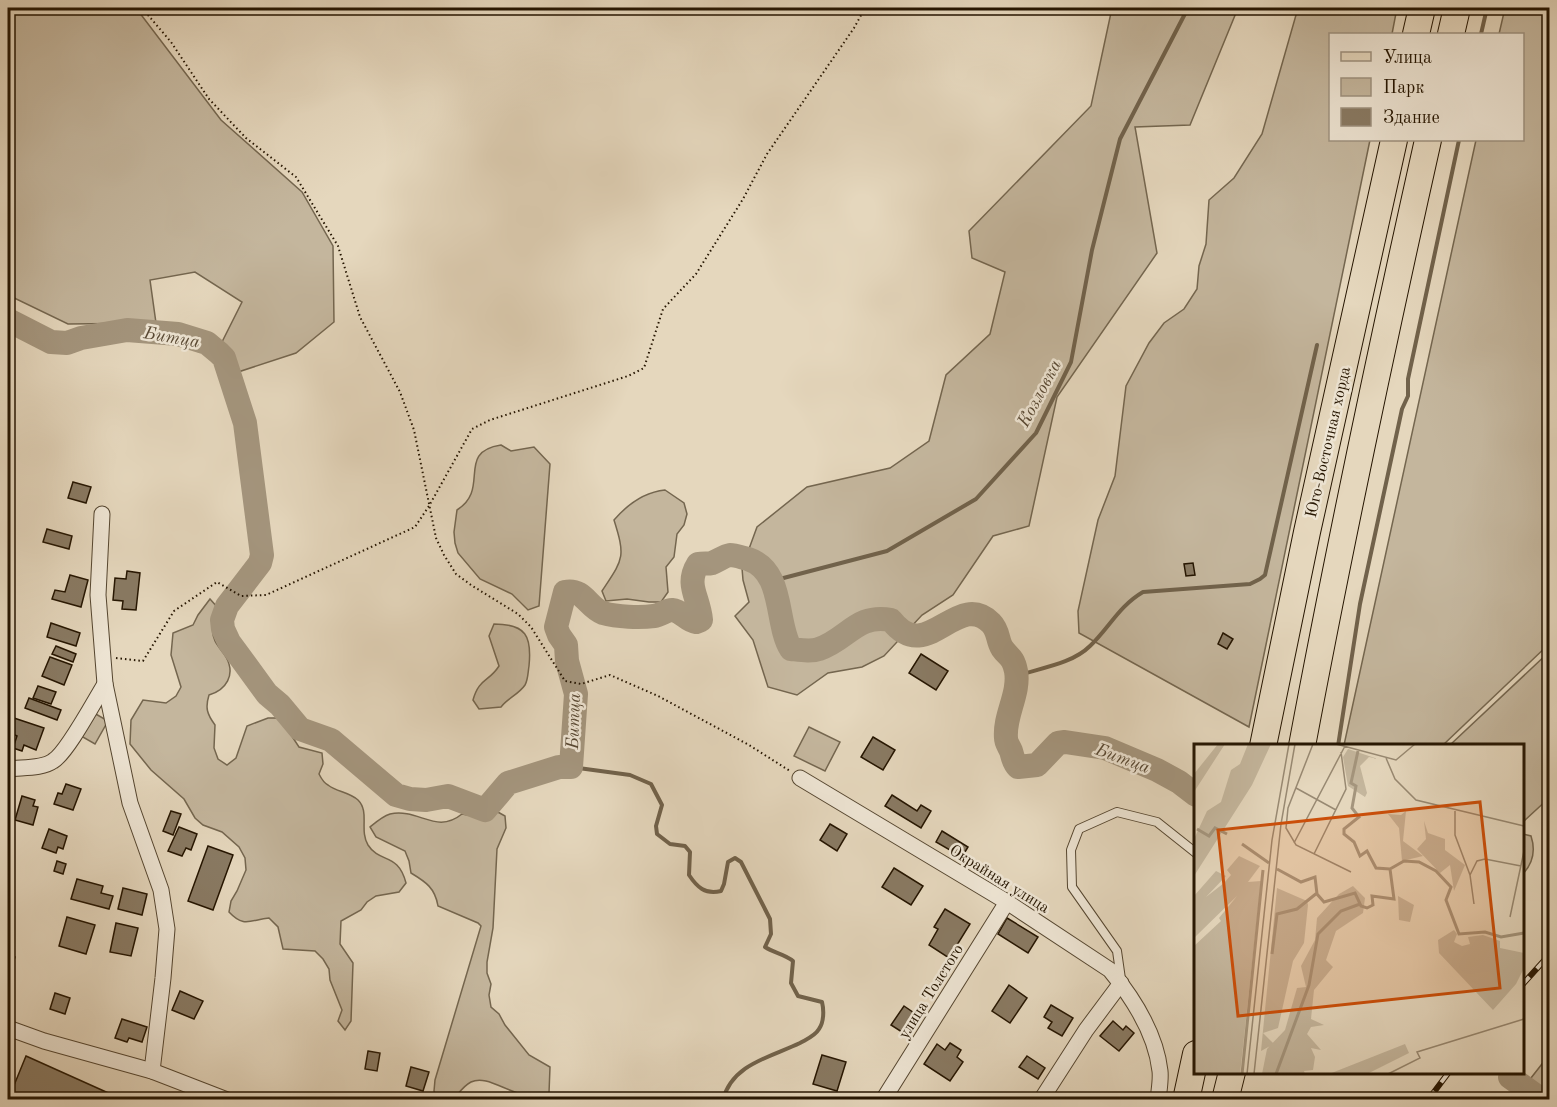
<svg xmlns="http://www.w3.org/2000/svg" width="1557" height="1107" font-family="'Old Standard TT',serif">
  <rect width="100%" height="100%" fill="#e5d7bd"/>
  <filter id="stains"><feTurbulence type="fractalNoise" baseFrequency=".00333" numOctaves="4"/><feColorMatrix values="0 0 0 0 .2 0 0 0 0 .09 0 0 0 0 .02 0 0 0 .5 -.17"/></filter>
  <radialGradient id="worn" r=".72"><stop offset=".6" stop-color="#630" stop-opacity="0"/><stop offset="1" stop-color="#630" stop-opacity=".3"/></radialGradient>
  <!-- green -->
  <g fill="#c4b69d" stroke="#74664f" stroke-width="1.5">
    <polygon points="8,8 136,8 221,120 302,192 333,246 334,322 296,353 235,373 219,348 242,302 195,272 150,280 156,323 68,324 8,295"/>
    <polygon points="1112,8 1238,8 1190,125 1135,127 1157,253 1057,397 1029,526 993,536 953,595 922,615 884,656 862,667 828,673 797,695 768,687 753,640 735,616 749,602 743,580 742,568 757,527 807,487 890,468 929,441 946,375 990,334 1005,272 972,258 969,231 1091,106"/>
    <polygon points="1298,8 1397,8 1392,34 1330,34 1330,140 1370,140 1249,727 1079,633 1078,611 1098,520 1115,476 1126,386 1149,343 1164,323 1184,309 1197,289 1199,266 1206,244 1209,200 1234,178 1262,134"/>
    <polygon points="1505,8 1549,8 1549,644 1443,745 1344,745 1476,140 1522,140 1522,34 1499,34"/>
    <path d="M501,445L511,451L534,447L550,464L539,606L528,610L512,594L480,579L458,553L455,543L454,532L457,510C491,489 455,452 501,445Z"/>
    <path d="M665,490L684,503L687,514L684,525L677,534L674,557L666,567L668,592L661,602H649L627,599L606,601L602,591C623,559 626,558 614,520C627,505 645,492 665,490Z"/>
    <path d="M210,599L218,608C214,618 210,630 215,641C218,647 223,652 226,657C236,675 226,690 209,695C205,708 207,714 215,725L214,748L218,759L227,765L236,758L247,726L268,718H280L299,747L322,753L323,764L319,774C321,778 324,783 328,785C337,792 349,792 358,800C370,812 359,830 368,845C380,864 398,852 406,883L399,892L376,896L367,902L361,910L341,921L340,944L353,963L351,1021L345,1030L338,1021L342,1010L330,980L329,969L323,959L315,951L283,949L278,927L269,918C250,920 244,928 229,912L231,901L237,891L246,870L245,858L239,847L222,832L203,825L195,818L184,799L151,770L130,744L131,720L143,700L166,703L176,696L181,687L171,655L173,633L193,625L198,615Z"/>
    <path d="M494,624C526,624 532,636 529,666C528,672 528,680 525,685C519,694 508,698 501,707L479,709L473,700C479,678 489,682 499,666L489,636Z"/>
    <polygon points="1549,652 1549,798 1523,822 1522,746 1450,745"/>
    <polygon points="94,713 108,721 95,744 81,736"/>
    <polygon points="809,727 840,742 825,771 794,756"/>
    <path d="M496,811L505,816L506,828L497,849L493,928L487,962V973L491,984L489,995L491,1007L499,1014L505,1025L529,1055L550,1067L549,1093C519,1106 491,1072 471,1082C463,1086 459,1093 454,1099H438L434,1091L435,1080L481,926L478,923L438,906C435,888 426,882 411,873L409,861L405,851L376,837L370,827C376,822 383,816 390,814C419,808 436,835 462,814C475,817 484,816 496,811Z"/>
    <path d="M1523,834L1531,836C1536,851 1533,863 1523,874Z"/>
    <polygon points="1549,1055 1549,1099 1521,1099 1531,1078"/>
  </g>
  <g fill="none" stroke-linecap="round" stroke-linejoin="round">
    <!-- stream -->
    <g stroke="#71624b" stroke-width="4">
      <polyline points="1481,34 1487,8"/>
      <polyline points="772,581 887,551 976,499 1036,433 1071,362 1092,250 1120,139 1188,8"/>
      <path d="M1016,676C1040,668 1072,664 1090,646C1109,628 1119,606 1143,592L1250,584L1260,579L1265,575L1317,345"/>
      <polyline points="1338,746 1360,604 1402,409 1408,396 1408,379 1459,140"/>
      <path d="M571,767L630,775L651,784L662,805L656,826L657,834L670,844L685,846L690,852L689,875C697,887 705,895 721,891L724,884L728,862L735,858L741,862L770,919L771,934L765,947C774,953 785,954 793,961L791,983L798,996L822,1002C824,1010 824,1022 819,1029C815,1036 807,1039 800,1043C771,1057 732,1064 723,1100"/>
    </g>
    <!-- river -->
    <g stroke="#a4957d" stroke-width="24">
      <path d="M8,320L51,342L67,343L81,338L127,330L178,334L207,343L219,353L224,358L245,423L262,555L260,563L227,606L222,620L223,629L229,642L267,694L280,705L300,729L331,740L396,795L410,799L426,800L448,796L485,810L508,783L559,767H571L576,694L567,661L566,645L559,635L556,627L565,592C584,588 588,608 603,613C617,617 640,618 654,616C661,615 666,610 672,610C682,611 687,621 696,622L701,620C699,597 685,585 698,564C703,563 708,564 712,563C718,561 724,556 730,555C736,555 743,558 748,559C785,571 775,624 791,649C800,650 811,652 819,649C847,640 857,613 891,620C927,667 957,589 991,623C999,631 997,640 1002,648C1008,657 1013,656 1016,671C1020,694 1004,715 1006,738C1006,743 1009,746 1011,751C1013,757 1013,762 1018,767L1037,765L1058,743L1065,742L1105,748L1157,770L1179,782L1196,795"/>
      <polyline points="1510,1077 1542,1100"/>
    </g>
  </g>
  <!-- building -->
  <g fill="#897a63" stroke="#251501" stroke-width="1.5">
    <polygon points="73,482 91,487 86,503 68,498"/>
    <polygon points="47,529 72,536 69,549 43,542"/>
    <polygon points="1193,563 1195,575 1186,576 1184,564"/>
    <polygon points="127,571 140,573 136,610 122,609 123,601 113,600 115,578 126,579"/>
    <polygon points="70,575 88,580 81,607 52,599 55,590 65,592"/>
    <polygon points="51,623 80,633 76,646 47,637"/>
    <polygon points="1223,633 1233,639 1227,649 1218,644"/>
    <polygon points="56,646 76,654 73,662 52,654"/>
    <polygon points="921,654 948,671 936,690 909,673"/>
    <polygon points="50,657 72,665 64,685 42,676"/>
    <polygon points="38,686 56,692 51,704 33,698"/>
    <polygon points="29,698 61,710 57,720 25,708"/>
    <polygon points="8,716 44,728 36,750 24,745 22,751 13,748 17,736 8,732"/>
    <polygon points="873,737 895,750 883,770 861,757"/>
    <polygon points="66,784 81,789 73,810 54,804 58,793 62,794"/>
    <polygon points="892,795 917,811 921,805 931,811 921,828 885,806"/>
    <polygon points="22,796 35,800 33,806 38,807 33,825 15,820"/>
    <polygon points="171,811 181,814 173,835 163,831"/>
    <polygon points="830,824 847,834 837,851 820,840"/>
    <polygon points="179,827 197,834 191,850 186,848 182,856 168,851"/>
    <polygon points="49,829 67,836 63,849 58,847 56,853 42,848"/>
    <polygon points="942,831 968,847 962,857 936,842"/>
    <polygon points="208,846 233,855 213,910 188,901"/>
    <polygon points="57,861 66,864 63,874 54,871"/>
    <polygon points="894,868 923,886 911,905 882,887"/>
    <polygon points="77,879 103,886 101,893 113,896 109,909 71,899"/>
    <polygon points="123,888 147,894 142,915 118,909"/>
    <polygon points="945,909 970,924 949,958 929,945 938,929 934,927"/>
    <polygon points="67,917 95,925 86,954 59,946"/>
    <polygon points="1007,918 1038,937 1028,953 998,934"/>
    <polygon points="116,923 138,928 131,956 110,952"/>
    <polygon points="8,955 15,957 8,980"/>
    <polygon points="1009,985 1027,998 1010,1023 992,1011"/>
    <polygon points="180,991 203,1001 194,1019 172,1010"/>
    <polygon points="55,993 70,998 65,1014 50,1009"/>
    <polygon points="1051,1005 1073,1018 1062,1036 1048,1028 1052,1022 1044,1017"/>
    <polygon points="904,1006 917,1015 905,1034 891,1025"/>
    <polygon points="122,1019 147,1027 142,1042 129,1038 127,1042 115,1038"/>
    <polygon points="1113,1021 1123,1030 1126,1026 1134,1033 1119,1051 1100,1036"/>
    <polygon points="950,1043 961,1050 957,1057 963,1062 950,1081 924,1064 937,1044 945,1050"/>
    <polygon points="368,1051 380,1053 377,1071 365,1069"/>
    <polygon points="822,1055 846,1062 837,1091 813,1084"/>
    <polygon points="26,1056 124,1100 8,1100"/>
    <polygon points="1027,1056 1045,1068 1038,1079 1019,1067"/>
    <polygon points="411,1067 429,1072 423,1091 406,1086"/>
  </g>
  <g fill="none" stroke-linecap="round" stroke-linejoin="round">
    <defs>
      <polyline id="service" points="1121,979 1117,951 1072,887 1071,850 1079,829 1117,812 1157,822 1196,853"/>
      <g id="minor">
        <polyline points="102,514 98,595 105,684 130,803 161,890 167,929 163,978 152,1071"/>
        <path d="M8,769C21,767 42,769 53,761C67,753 95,700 105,684"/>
        <path d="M800,778L1007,902L1110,970C1133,998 1156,1035 1160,1071C1161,1080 1159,1090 1158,1100"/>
        <polyline points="8,1028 44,1041 152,1071 227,1100"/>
        <polyline points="883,1100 1007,902"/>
        <polyline points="1041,1100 1086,1030 1121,983"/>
      </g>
      <g id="primary">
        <polyline points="1416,34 1422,8"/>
        <polyline points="1451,34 1457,8"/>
        <polyline points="1263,746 1307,532 1394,140"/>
        <path d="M1302,746C1340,543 1383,341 1428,140"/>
        <polyline points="1186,1100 1196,1054"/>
        <polyline points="1225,1100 1232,1072"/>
      </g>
    </defs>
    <!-- service casing -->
    <use href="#service" stroke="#554630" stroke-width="10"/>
    <!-- minor casing -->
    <use href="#minor" stroke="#554630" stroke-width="17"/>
    <!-- primary casing -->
    <use href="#primary" stroke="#251501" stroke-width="28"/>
    <!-- path -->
    <g stroke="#251501" stroke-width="2" stroke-dasharray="1.5 3" stroke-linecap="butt">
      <polyline points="142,8 171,42 209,99 246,138 296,177 338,246 360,317 400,392 414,430 436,538 444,555 456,574 471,585 518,614 531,627 565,681 581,684 610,675 658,696 749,745 790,771"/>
      <polyline points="116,658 143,661 174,611 217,582 241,596 266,595 415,527 429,506 472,429 490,420 628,376 644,368 663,309 696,274 743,199 767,154 854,28 865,8"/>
    </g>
    <!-- service -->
    <use href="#service" stroke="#eee5d4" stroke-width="8"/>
    <!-- minor -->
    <use href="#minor" stroke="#eee5d4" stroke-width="15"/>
    <!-- primary -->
    <use href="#primary" stroke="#e5d7bd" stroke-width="26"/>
    <defs>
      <g id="rail">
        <polyline points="1522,985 1550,954"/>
        <polyline points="1428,1100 1449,1072"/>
      </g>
    </defs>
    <!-- rail casing -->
    <use href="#rail" stroke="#251501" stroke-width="6"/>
    <!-- rail -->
    <use href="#rail" stroke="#eee5d4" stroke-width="4" stroke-dasharray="11" stroke-linecap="butt"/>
  </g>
  <g text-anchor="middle" stroke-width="5" stroke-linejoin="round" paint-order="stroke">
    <!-- street labels -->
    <g font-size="16" fill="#251501" stroke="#eee5d4">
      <text transform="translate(1327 442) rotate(-77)" y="6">Юго-Восточная хорда</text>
      <text transform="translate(1000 878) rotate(32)" y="6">Окрайная улица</text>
      <text transform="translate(930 991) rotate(-58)" y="6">улица Толстого</text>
    </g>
    <!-- water labels -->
    <g font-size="18" font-style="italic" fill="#584833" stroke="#eee5d4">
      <text transform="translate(172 337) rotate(10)" y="6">Битца</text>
      <text transform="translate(1039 393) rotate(-62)" y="6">Козловка</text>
      <text transform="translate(573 721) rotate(-88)" y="6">Битца</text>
      <text transform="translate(1123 758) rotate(20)" y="6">Битца</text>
    </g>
  </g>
  <!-- overview -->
  <g transform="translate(1194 744)">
    <rect width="330" height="330" fill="#e5d7bd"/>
    <path d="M24,0H31L0,48V30ZM54,0H77L58,41L0,132V95L13,67L27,58L37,26L46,20ZM154,5L184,15L175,13L166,22L173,49L171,53L154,42L149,13ZM212,67L209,97L229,112L208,117L205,84L194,70L207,71ZM230,77L234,89L251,95V106L271,121L260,147L256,121L246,129L223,105L232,95ZM45,112L66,122L54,138L67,137L46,330H0V202L27,177L25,174L43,152L0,194V152L22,127L32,132L12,153L30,139L37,131L33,126ZM159,142L171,154L169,169L142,187L132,216L139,223L120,246L117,275L130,281L117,283L113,290L127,306L117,304L121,313L119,326L110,327L111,330H68L73,305L91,286L103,244L112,243L107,222L121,196L123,174L145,150ZM83,144L113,157L114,161L110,199L99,217L84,284L69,289L80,300L67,307ZM204,152L220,161L216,178L205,176ZM260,186L263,190L260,198L268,202L276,200L274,193L289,191L306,197V204L330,209V224L322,240L299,266L245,209L244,196ZM211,300L215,309L173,330H135Z" fill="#c4b69d"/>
    <path fill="none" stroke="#a4957d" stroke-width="3" d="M164,7L157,39L162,42L158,64L165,73L150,85V90L160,98L166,112L173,107L182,124L196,125M3,85L15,92L21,84L33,90M48,100L75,119M83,125L107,138L121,133L123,150L130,158L161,149L167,162L173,164L179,161L178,152L200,155L196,125L210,117L225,118L242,127L257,143L252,156L265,190L291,188L307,193L330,189M78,210L83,170L103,165L123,149M48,330L69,126M82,330L115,241L124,190L147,167L166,160"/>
    <path fill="none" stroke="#988972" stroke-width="1.5" d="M119,0L94,64L92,84L102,101L157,128M142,0L202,16L221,0M192,14L201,35L222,56L330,82M102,44L142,66M261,67V91L276,131L280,160M100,99L151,2M120,110L152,45L147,8M276,131L283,117L291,115L327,122M316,173L330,107M53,330L78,96L95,0M60,330L87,80L101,0M194,330L226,314L223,308L330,275"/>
    <path fill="#cb4f0a" fill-opacity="0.15" stroke="#cb4f0a" stroke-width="3" d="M286,58L306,244L44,272L24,86Z"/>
    <rect width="330" height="330" fill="none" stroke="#251501" stroke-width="3"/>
  </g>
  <!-- margin -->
  <rect width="1557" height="1107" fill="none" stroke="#e5d7bd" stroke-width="30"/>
  <rect x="9" y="9" width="1539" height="1089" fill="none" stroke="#251501" stroke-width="3"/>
  <rect x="15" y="15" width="1527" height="1077" fill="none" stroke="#251501" stroke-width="1.5"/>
  <!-- legend -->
  <rect x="1329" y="33" width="195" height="108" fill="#eee5d4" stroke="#9e9280" stroke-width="1.5"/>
  <rect x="1341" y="52" width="30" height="9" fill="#e5d7bd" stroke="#9e9280" stroke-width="1.5"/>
  <text x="1383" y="63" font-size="18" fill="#251501">Улица</text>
  <rect x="1341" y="78" width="30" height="18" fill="#c4b69d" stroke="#9e9280" stroke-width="1.5"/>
  <text x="1383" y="93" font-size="18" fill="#251501">Парк</text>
  <rect x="1341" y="108" width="30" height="18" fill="#897a63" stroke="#9e9280" stroke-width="1.5"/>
  <text x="1383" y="123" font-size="18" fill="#251501">Здание</text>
  <rect width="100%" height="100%" filter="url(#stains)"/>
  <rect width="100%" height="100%" fill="url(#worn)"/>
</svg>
